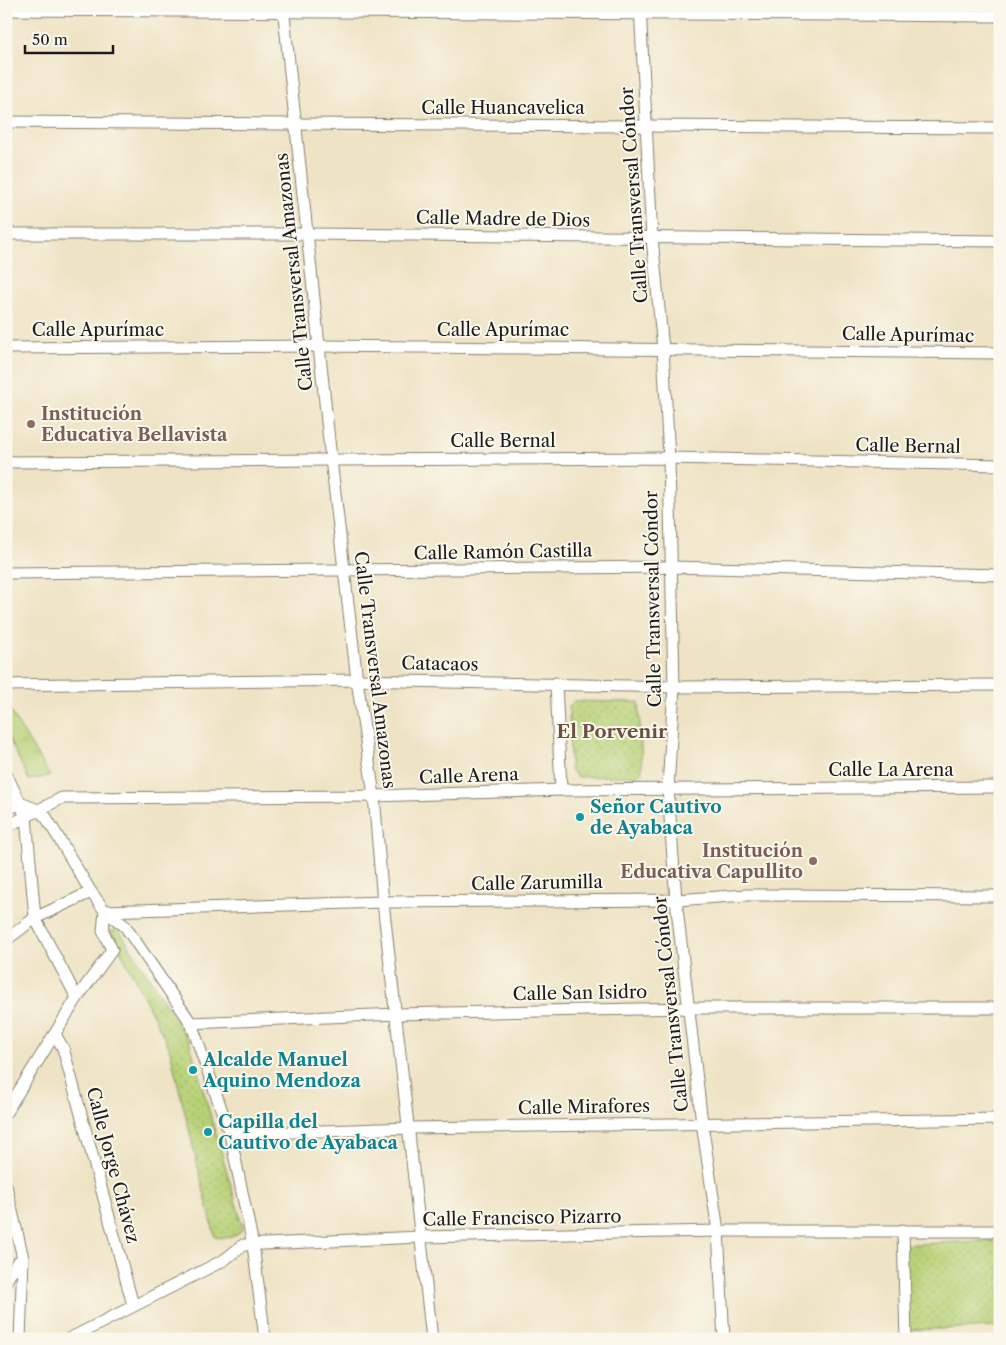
<svg xmlns="http://www.w3.org/2000/svg" width="1006" height="1345" font-family="'Libre Caslon Text',serif">
  <defs>
    <pattern id="grass-tufts" width="24" height="20" patternUnits="userSpaceOnUse" patternTransform="scale(1.25)"><rect width="24" height="20" fill="#b7d176"/><path d="M3 7l-1-3M5 7V3M7 7l1-3M15 17l-1-3M17 17v-4M19 17l1-3" fill="none" stroke="#9db366"/></pattern>
    <pattern id="park-dots" width="8" height="8" patternUnits="userSpaceOnUse" patternTransform="scale(1.25)"><rect width="8" height="8" fill="#b7d176"/><path d="M2 2h.1M6 6h.1" fill="none" stroke="#9db366" stroke-width="1.8" stroke-linecap="round"/></pattern>
  </defs>
  <rect width="100%" height="100%" fill="#fbf7ec"/>
  <filter id="ink" filterUnits="userSpaceOnUse"><feTurbulence type="fractalNoise" baseFrequency=".02" numOctaves="2"/><feDisplacementMap in="SourceGraphic" scale="10" xChannelSelector="R" yChannelSelector="G"/><feConvolveMatrix kernelMatrix="1 2 1 2 8 2 1 2 1" color-interpolation-filters="sRGB"/></filter>
  <filter id="wash" filterUnits="userSpaceOnUse"><feTurbulence type="fractalNoise" baseFrequency=".0096" numOctaves="4" result="noise"/><feDisplacementMap in="SourceGraphic" scale="20" xChannelSelector="R" yChannelSelector="G"/><feGaussianBlur stdDeviation="1.12" result="paint"/><feColorMatrix in="noise" values="0 0 0 0 0 0 0 0 0 0 0 0 0 0 0 0 0 1.4 0 .05"/><feComposite in="paint" operator="in"/></filter>
  <g filter="url(#wash)">
    <rect width="100%" height="100%" fill="#eee3c4"/>
    <!-- grass -->
    <polygon fill="url(#grass-tufts)" stroke="#6a7649" points="6,704 50,776 29,780 6,733"/>
    <!-- park -->
    <g fill="url(#park-dots)" stroke="#6a7649">
      <polygon points="574,701 639,702 642,771 637,776 577,777 570,770 569,707"/>
      <path d="M118,928L189,1041L242,1224L243,1229C234,1238 227,1239 215,1237L169,1047L111,932Z"/>
      <polygon points="1000,1240 1000,1327 903,1330 898,1245"/>
      <polygon points="6,1318 16,1320 14,1339 6,1339"/>
    </g>
  </g>
  <g filter="url(#ink)">
    <g fill="none" stroke-linecap="round" stroke-linejoin="round">
      <defs>
        <g id="street">
          <polyline points="283,6 331,459 357,680 374,796 383,902 432,1339"/>
          <polyline points="640,6 652,238 663,349 669,458 674,687 668,789 676,900 702,1123 718,1231 724,1339"/>
          <polyline points="6,10 1000,16"/>
          <path d="M6,122C337,126 669,125 1000,128"/>
          <polyline points="6,234 307,234 1000,241"/>
          <polyline points="6,348 320,346 1000,353"/>
          <polyline points="6,462 669,458 1000,465"/>
          <polyline points="6,573 671,567 1000,575"/>
          <polyline points="556,683 561,790"/>
          <polyline points="6,685 357,680 674,687 1000,685"/>
          <polyline points="6,774 20,803 38,810 46,817 91,892 105,911 125,926 191,1023 230,1134 253,1245 265,1339"/>
          <polyline points="6,810 20,803 26,817 35,918 77,998"/>
          <polyline points="6,827 62,798 374,796 561,790 1000,787"/>
          <polyline points="6,940 35,918 91,892"/>
          <polyline points="191,1023 397,1014 690,1008 1000,1008"/>
          <polyline points="56,1036 63,1048 133,1305"/>
          <polyline points="6,1112 77,998 112,950 103,931 105,911 383,902 676,900 746,895 1000,896"/>
          <polyline points="230,1134 410,1128 1000,1119"/>
          <polyline points="6,1186 23,1258 20,1339"/>
          <polyline points="903,1230 906,1339"/>
          <polyline points="6,1281 16,1264 23,1258"/>
          <polyline points="69,1339 224,1260 243,1245 420,1237 718,1231 1000,1231"/>
        </g>
      </defs>
      <!-- street casing -->
      <use href="#street" stroke="#858070" stroke-width="13"/>
      <!-- street -->
      <use href="#street" stroke="#fff" stroke-width="11"/>
    </g>
  </g>
  <!-- markers -->
  <g fill="#8d6e63" stroke="#fbf7ec" stroke-width="2">
    <circle cx="31" cy="424" r="5"/>
    <circle cx="813" cy="861" r="5"/>
  </g>
  <g fill="#0f9aa8" stroke="#fbf7ec" stroke-width="2">
    <circle cx="580" cy="817" r="5"/>
    <circle cx="193" cy="1070" r="5"/>
    <circle cx="208" cy="1132" r="5"/>
  </g>
  <g text-anchor="middle" stroke-width="4" stroke-linejoin="round" paint-order="stroke">
    <!-- street labels -->
    <g font-size="18" fill="#1c1c1c" stroke="#fbf7ec">
      <text x="503" y="114">Calle Huancavelica</text>
      <text transform="translate(634 195) rotate(-94)" y="6">Calle Transversal Cóndor</text>
      <text transform="translate(503 219) rotate(1)" y="6">Calle Madre de Dios</text>
      <text transform="translate(294 272) rotate(-96)" y="6">Calle Transversal Amazonas</text>
      <text x="98" y="336">Calle Apurímac</text>
      <text x="503" y="336">Calle Apurímac</text>
      <text transform="translate(908 335) rotate(1)" y="6">Calle Apurímac</text>
      <text x="503" y="447">Calle Bernal</text>
      <text transform="translate(908 446) rotate(1)" y="6">Calle Bernal</text>
      <text transform="translate(503 552) rotate(-1)" y="6">Calle Ramón Castilla</text>
      <text transform="translate(653 599) rotate(-91)" y="6">Calle Transversal Cóndor</text>
      <text transform="translate(440 664) rotate(1)" y="6">Catacaos</text>
      <text transform="translate(375 670) rotate(83)" y="6">Calle Transversal Amazonas</text>
      <text x="891" y="776">Calle La Arena</text>
      <text transform="translate(469 776) rotate(-2)" y="6">Calle Arena</text>
      <text transform="translate(537 883) rotate(-1)" y="6">Calle Zarumilla</text>
      <text transform="translate(580 993) rotate(-1)" y="6">Calle San Isidro</text>
      <text transform="translate(671 1004) rotate(-96)" y="6">Calle Transversal Cóndor</text>
      <text transform="translate(584 1107) rotate(-1)" y="6">Calle Mirafores</text>
      <text transform="translate(113 1165) rotate(75)" y="6">Calle Jorge Chávez</text>
      <text transform="translate(522 1218) rotate(-1)" y="6">Calle Francisco Pizarro</text>
    </g>
    <!-- education labels -->
    <g font-size="18" font-weight="bold" fill="#785e54" stroke="#fbf7ec" text-anchor="start">
      <text x="41" y="420">Institución<tspan x="41" dy="21">Educativa Bellavista</tspan></text>
      <text x="803" y="857" text-anchor="end">Institución<tspan x="803" dy="21">Educativa Capullito</tspan></text>
    </g>
    <!-- culture labels -->
    <g font-size="18" font-weight="bold" fill="#0d838f" stroke="#fbf7ec" text-anchor="start">
      <text x="590" y="813">Señor Cautivo<tspan x="590" dy="21">de Ayabaca</tspan></text>
      <text x="203" y="1066">Alcalde Manuel<tspan x="203" dy="21">Aquino Mendoza</tspan></text>
      <text x="218" y="1128">Capilla del<tspan x="218" dy="21">Cautivo de Ayabaca</tspan></text>
    </g>
    <!-- neighbourhood labels -->
    <g font-size="19" font-weight="bold" fill="#685140" stroke="#fbf7ec">
      <text x="612" y="738">El Porvenir</text>
    </g>
  </g>
  <!-- margin -->
  <rect width="1006" height="1345" fill="none" stroke="#fbf7ec" stroke-width="25"/>
  <!-- scale -->
  <path d="M25 45v8h88v-8" fill="none" stroke="#1c1c1c" stroke-width="2.5"/>
  <text x="32" y="45" font-size="15" fill="#1c1c1c" stroke="#fbf7ec" stroke-width="4" paint-order="stroke">50 m</text>
</svg>
